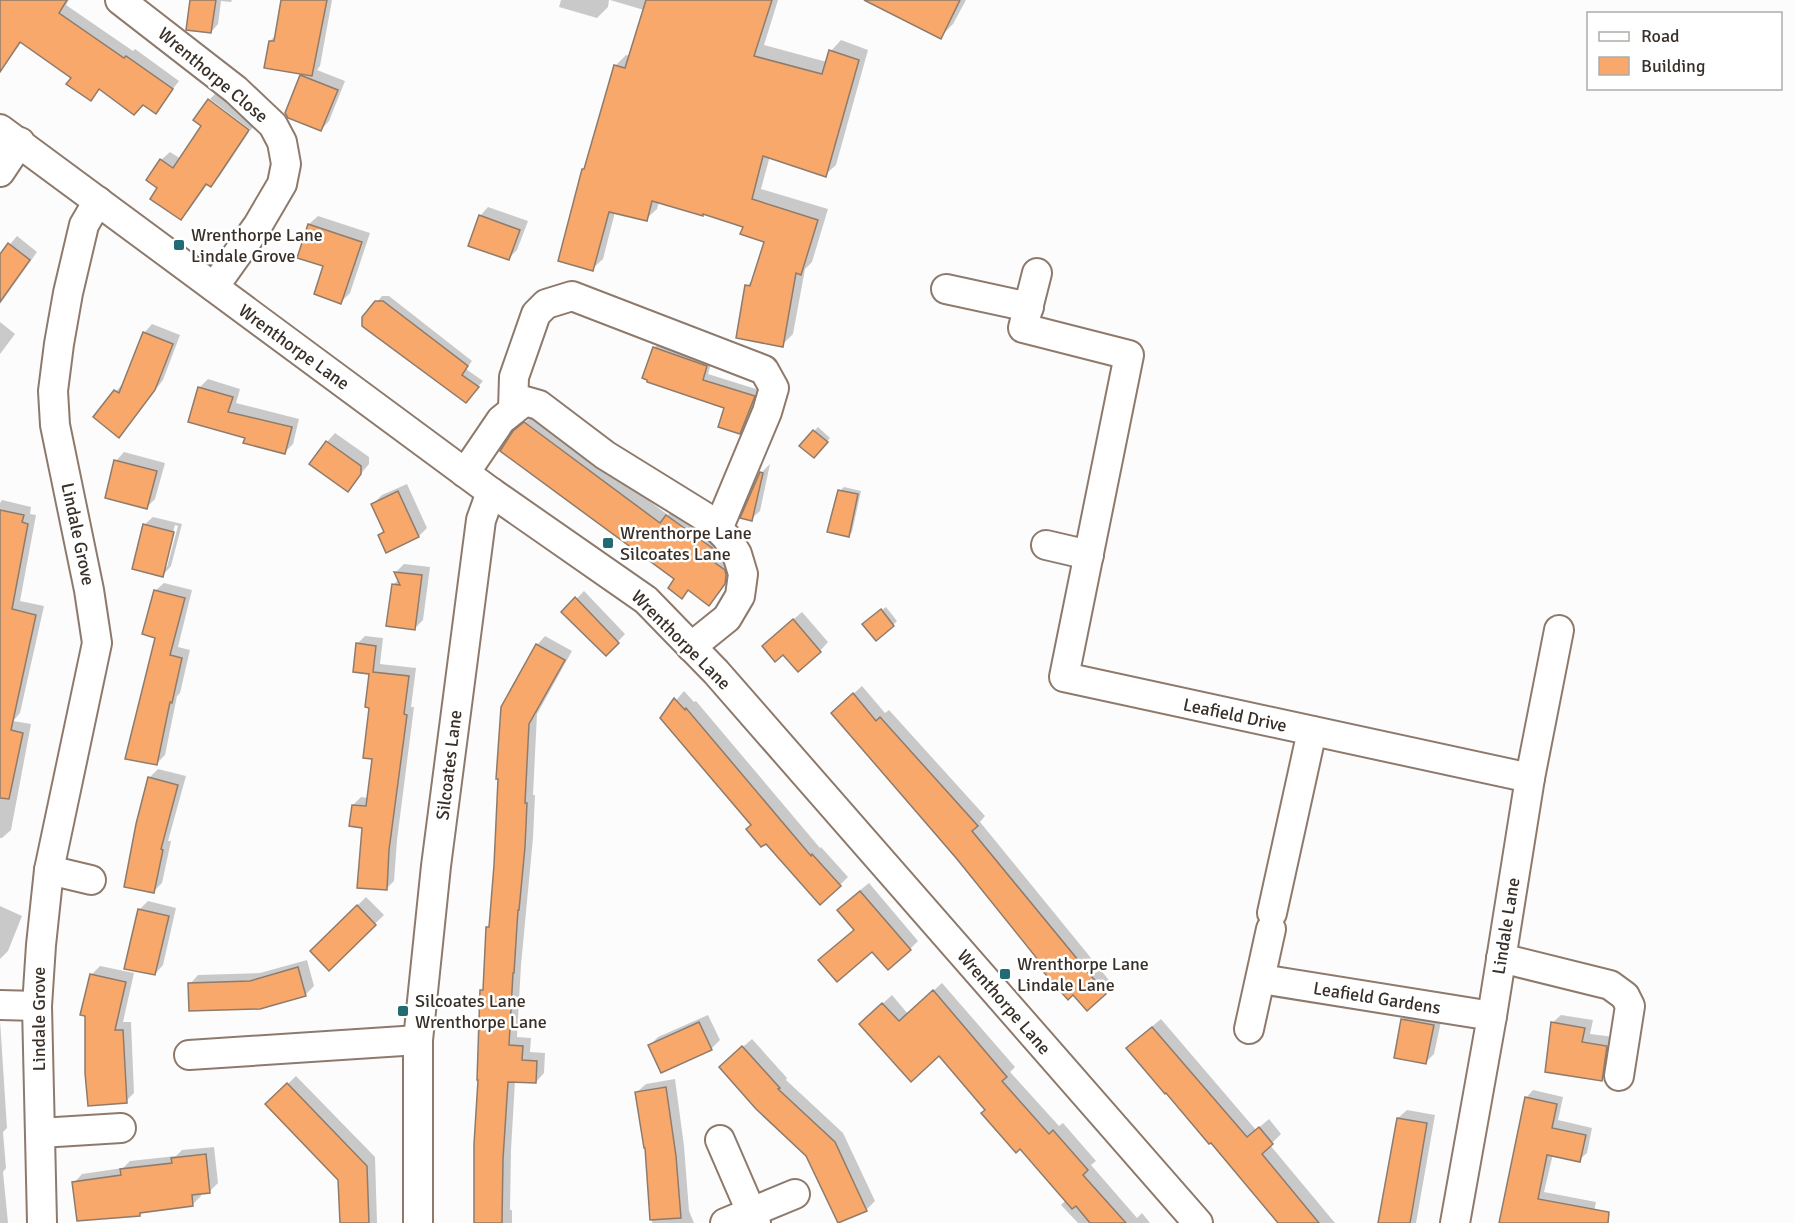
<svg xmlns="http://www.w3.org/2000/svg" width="1794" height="1223" font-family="Signika,sans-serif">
  <rect width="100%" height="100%" fill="#fcfcfc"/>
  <!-- shadow -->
  <g fill="#0003" fill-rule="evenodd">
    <polygon points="6,0 69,0 66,5 133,51 135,49 179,81 155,112 143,104 100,88 90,99 73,78 22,41 0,73 0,8"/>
    <polygon points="191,0 232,0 231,2 221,1 218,24 211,32"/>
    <polygon points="283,0 332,0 320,66 317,70 345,81 329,121 321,130 301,76 304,73 270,41 276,35"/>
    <polygon points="561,0 609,0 608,7 597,18 559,7"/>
    <polygon points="610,0 778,0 764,45 827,62 831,51 841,40 868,50 836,165 825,175 770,156 761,189 828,209 812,262 805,269 793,334 782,345 747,286 754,278 766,241 744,226 704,213 659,202 657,209 646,219 615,212 603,259 592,269 586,167 615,66 626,55 630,56 644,10"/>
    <polygon points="867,0 966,0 953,24 940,37"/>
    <polygon points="217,92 256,121 251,130 210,99"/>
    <polygon points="208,101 249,132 219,177 211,185 208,183 189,210 181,219 159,187 161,160 170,152 181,159 203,126"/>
    <polygon points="488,207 528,221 517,250 509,258 480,216"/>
    <polygon points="318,216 370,233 350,293 341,302 325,265 299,257 309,224"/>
    <polygon points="17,236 37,252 0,304 0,256"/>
    <polygon points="382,296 389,296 472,361 466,369 483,381 465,401 361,322"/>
    <polygon points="0,322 15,334 0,354"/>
    <polygon points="152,324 180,335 163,380 119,436 95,417 124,382 144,333"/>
    <polygon points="660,342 712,360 708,374 759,390 746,426 740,432 726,407 654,348"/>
    <polygon points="208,379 240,389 236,403 299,419 293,444 285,452 246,437 199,388"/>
    <polygon points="534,415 668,515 676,508 723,541 733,574 709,604 689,589 682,597 676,579 524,423"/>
    <polygon points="818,427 830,438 818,453 814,431"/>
    <polygon points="335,433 369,457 369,464 347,490 327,442"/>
    <polygon points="124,452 165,463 155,499 147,507 116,461"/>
    <polygon points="770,464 760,511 751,519 761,473"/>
    <polygon points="407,484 427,528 419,536 379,535 385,529 373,504 382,495"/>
    <polygon points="844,487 861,491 852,532 848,536 840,491"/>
    <polygon points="2,500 31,507 30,514 36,515 20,601 44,606 20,713 13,721 31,724 11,830 2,838 0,838 0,503"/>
    <path d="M153,517L182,524L171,566L163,575L144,525ZM175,525L178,526L167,567H164Z"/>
    <polygon points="404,564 430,567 423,620 415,628 393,585 399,579 396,572"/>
    <polygon points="164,583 192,590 178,647 190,650 180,693 177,696 165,755 156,764 155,591"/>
    <polygon points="584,591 625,634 606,654 564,612"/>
    <polygon points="886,607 897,621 893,625 868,621"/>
    <polygon points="802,612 828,642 820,651 772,638"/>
    <polygon points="365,636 383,638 380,664 416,668 411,707 414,707 397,840 394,881 386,889 364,827 353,805 361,797 368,798 374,758 370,706 371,672 357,644"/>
    <polygon points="545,636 572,651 537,714 533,795 535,795 533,838 521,965 517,1037 531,1038 530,1052 545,1053 544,1073 536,1082 515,1081 511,1150 510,1210 512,1210 512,1223 475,1223 482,991 484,988 487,927 491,924 537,645"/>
    <polygon points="862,686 885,713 889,710 985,816 980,822 1113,985 1087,1008 1045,966 915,810 841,705"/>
    <polygon points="684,691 694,702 696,701 820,848 821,847 848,877 840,885 753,825 661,718"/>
    <polygon points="158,769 186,776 168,841 171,841 162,883 154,891 149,778"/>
    <polygon points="869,883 918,941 910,949 855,929 847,901"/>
    <polygon points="366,897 384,915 329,969 312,951"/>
    <polygon points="148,901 176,908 163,965 155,974 139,910"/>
    <polygon points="0,906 22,916 8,951 0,959"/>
    <polygon points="307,960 314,986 305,995 190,984 198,975 260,973"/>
    <polygon points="100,966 134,973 123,1022 131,1022 134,1093 126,1101 91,975"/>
    <polygon points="942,983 1015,1067 1010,1072 1059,1126 1063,1123 1096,1161 1091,1165 1137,1218 1142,1213 1150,1223 1078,1223 1061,1205 1066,1200 939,1054 870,1015 892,995 908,1014"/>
    <polygon points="1411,1011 1442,1017 1434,1054 1426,1062 1396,1057 1403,1019"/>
    <polygon points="708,1015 720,1040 711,1049 650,1045 658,1037"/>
    <polygon points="1561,1015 1593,1020 1590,1034 1615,1037 1610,1071 1602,1080 1552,1023"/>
    <polygon points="1161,1019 1256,1130 1269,1119 1281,1134 1270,1145 1335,1223 1280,1223 1137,1039"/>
    <polygon points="0,1020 7,1128 3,1132 6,1168 3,1172 8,1223 0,1223"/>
    <polygon points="752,1039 787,1078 786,1080 843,1133 875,1201 866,1210 839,1222 807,1155 729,1059"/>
    <polygon points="296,1076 375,1157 377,1223 342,1223 340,1179 267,1104"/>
    <polygon points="675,1079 684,1146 689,1211 694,1223 652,1223 647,1146 637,1092 646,1084"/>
    <polygon points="1533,1090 1563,1097 1558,1120 1592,1128 1587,1153 1579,1160 1553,1154 1544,1192 1596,1202 1592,1223 1501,1223 1526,1098"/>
    <polygon points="1407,1110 1435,1115 1416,1223 1379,1223 1398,1118"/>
    <polygon points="214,1147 218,1183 210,1191 200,1192 201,1196 192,1205 143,1211 139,1215 74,1183 82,1174 123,1168 130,1161 176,1156 182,1150"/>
  </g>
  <!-- building -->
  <g fill="#f7a86a" stroke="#8f7b6c" stroke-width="1.5">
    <polygon points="0,0 67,0 59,13 124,58 126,56 173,89 156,114 143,105 134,115 99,89 91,101 66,84 71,78 20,42 0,72"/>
    <polygon points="190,0 216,0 211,33 186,30"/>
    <polygon points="281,0 327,0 312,76 264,68 269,41 274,41"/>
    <polygon points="646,0 772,0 754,56 822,74 829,50 859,60 826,177 763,156 752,199 818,220 801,275 796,273 783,347 736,338 745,285 750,286 764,242 740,234 743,227 703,214 703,216 652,201 647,221 609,212 593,271 558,261 582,169 584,169 614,65 625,68"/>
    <polygon points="864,0 960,0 941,39"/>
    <polygon points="300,75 338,90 321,131 288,118 285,113"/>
    <polygon points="208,99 249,130 211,187 206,184 181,220 150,199 157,188 146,180 160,159 173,168 201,126 193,120"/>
    <polygon points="479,215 520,230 509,260 468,246"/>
    <polygon points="308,224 362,242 341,304 314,294 323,266 297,258"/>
    <polygon points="8,243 30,260 0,302 0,254"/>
    <polygon points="375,301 383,301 468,366 462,375 479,387 466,403 362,326 362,317"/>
    <polygon points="143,332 173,344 155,390 119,438 93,417 114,390 119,393"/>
    <polygon points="653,347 707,366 703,380 755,396 740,434 718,427 724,408 647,382 647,380 642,378"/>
    <polygon points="198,387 233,397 228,412 292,427 285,454 243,443 245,438 188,422"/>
    <polygon points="524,422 660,523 666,515 715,550 717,553 711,560 725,570 726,575 725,584 709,606 688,590 682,599 668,588 674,579 500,451 513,431"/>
    <polygon points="813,430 828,442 814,458 799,446"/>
    <polygon points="326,441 361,466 361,474 348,492 309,464"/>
    <polygon points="114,460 157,471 147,509 105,498"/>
    <polygon points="760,472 763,473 752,521 740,518"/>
    <polygon points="838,490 858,494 849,537 827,532"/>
    <polygon points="398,491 419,537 386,553 378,535 384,532 371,504"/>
    <polygon points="0,510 24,515 22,522 28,524 12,609 36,615 11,730 23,733 9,799 0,798"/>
    <polygon points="143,524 174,532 163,577 132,569"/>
    <polygon points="394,572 422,575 415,630 386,626 392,584 400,585"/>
    <polygon points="154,590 185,598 170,655 182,658 172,703 170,702 157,765 125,759 155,638 142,634"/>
    <polygon points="575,597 619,643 606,656 561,612"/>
    <polygon points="881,609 894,626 876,641 862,624"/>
    <polygon points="793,619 821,652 798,672 783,655 775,662 762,646"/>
    <polygon points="356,643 376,646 373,672 409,676 404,714 407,715 389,850 387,890 357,888 362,828 349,826 352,805 366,806 372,759 363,758 369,708 365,707 369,674 353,672"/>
    <polygon points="536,644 565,660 529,724 525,803 527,803 525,847 519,910 518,910 514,973 513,973 509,1045 523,1046 522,1060 537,1061 536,1083 508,1082 503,1159 502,1223 474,1223 474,1144 478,1080 477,1080 480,990 483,990 486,927 489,927 494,865 498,779 496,779 501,707"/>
    <polygon points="853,693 876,721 880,717 978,826 972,831 1106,994 1087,1011 1073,995 1068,1000 1040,968 1043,966 957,859 831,713"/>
    <polygon points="674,698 685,710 686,708 811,856 812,854 841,886 820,905 766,844 761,847 746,829 751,825 660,718"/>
    <polygon points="148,777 178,785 161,849 163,850 154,893 124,887 136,824"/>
    <polygon points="860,891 911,950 888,970 872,952 837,982 818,960 854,930 837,910"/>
    <polygon points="357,905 376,925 329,971 310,951"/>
    <polygon points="138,909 169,916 155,975 124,969"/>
    <polygon points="298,967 306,996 260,1009 189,1011 188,983 250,981"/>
    <polygon points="90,974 126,982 115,1030 123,1030 127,1103 88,1106 85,1073 85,1016 80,1015"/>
    <polygon points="933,990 1007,1077 1002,1081 1049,1134 1053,1130 1088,1170 1083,1175 1126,1223 1090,1223 1076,1206 1072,1209 1020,1149 1016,1153 981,1113 985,1110 939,1056 911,1082 859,1024 882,1003 899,1021"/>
    <polygon points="1401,1019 1434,1025 1426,1064 1394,1058"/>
    <polygon points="699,1022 712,1050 661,1073 648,1045"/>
    <polygon points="1551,1022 1585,1028 1582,1042 1607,1046 1602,1081 1545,1072"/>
    <polygon points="1152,1027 1247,1137 1259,1127 1273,1144 1262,1154 1319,1223 1278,1223 1211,1143 1209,1144 1166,1093 1165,1094 1126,1048"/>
    <polygon points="742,1046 780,1088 778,1089 835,1142 867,1211 838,1223 806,1156 756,1109 719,1067"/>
    <polygon points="287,1083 367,1166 369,1223 340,1223 338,1180 265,1104"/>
    <polygon points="666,1087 676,1156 681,1218 650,1220 645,1148 644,1148 635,1092"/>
    <polygon points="1525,1097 1557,1104 1552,1128 1586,1135 1580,1162 1547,1155 1538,1199 1609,1212 1608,1223 1499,1223"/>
    <polygon points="1397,1118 1427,1123 1412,1212 1410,1223 1378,1223"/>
    <polygon points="206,1154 210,1193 192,1195 193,1206 140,1213 140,1216 77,1221 72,1182 121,1175 120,1169 172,1163 171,1158"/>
  </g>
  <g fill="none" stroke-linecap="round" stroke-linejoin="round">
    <defs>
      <g id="minor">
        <polyline points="120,0 236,90 273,125 282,142 286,164 282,184 258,225 214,287"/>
        <polyline points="0,129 491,492 646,600 716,672 1198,1223"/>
        <polyline points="0,172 20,142"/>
        <polyline points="1037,273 1023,328 1129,355 1064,677 1530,778"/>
        <polyline points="946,289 1029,307"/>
        <polyline points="513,410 514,377 536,314 546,304 572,296 764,370 774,388 767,412 718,529"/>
        <polyline points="465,473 501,420 525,401 539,405 605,455 710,520 727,538 737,554 743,574 740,596 727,618 691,647"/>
        <polyline points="1046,545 1089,555"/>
        <polyline points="49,870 91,880"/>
        <polyline points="1272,913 1312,731"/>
        <polyline points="1501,958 1610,985 1625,996 1630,1006 1619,1076"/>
        <polyline points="1261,979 1492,1016"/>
        <polyline points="0,1005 37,1006"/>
        <polyline points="1249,1029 1271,929"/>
        <polyline points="189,1055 418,1040"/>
        <polyline points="40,1133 121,1128"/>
        <polyline points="720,1140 756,1223"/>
        <polyline points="42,1222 37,1006 41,945 49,870 97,643 89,590 55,425 53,391 59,344 68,293 84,225 98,201"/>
        <polyline points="418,1223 418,1040 436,866 481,520 491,492"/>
        <polyline points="725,1223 795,1194"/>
        <polyline points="1455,1223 1492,1016 1530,778 1559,630"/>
      </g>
    </defs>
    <!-- minor casing -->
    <use href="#minor" stroke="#8e7a6c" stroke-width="32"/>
    <!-- minor -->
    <use href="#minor" stroke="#fff" stroke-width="28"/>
  </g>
  <!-- markers -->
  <g fill="#216b75" stroke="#fff" stroke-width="2">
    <rect x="173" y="239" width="12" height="12" rx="3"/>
    <rect x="602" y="537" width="12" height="12" rx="3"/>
    <rect x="999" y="968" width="12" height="12" rx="3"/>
    <rect x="397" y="1005" width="12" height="12" rx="3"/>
  </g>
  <g text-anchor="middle" stroke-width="5" stroke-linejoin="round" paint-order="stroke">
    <!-- street labels -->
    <g font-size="18" fill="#383029" stroke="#fff">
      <text transform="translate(213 75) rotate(40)" y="6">Wrenthorpe Close</text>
      <text transform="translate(294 347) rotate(36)" y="6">Wrenthorpe Lane</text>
      <text transform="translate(78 534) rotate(78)" y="6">Lindale Grove</text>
      <text transform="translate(681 640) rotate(45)" y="6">Wrenthorpe Lane</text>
      <text transform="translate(1235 715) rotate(12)" y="6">Leafield Drive</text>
      <text transform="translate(449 765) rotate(-83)" y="6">Silcoates Lane</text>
      <text transform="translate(1506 926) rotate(-81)" y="6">Lindale Lane</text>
      <text transform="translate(1377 998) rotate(9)" y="6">Leafield Gardens</text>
      <text transform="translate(1004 1002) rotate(49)" y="6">Wrenthorpe Lane</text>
      <text transform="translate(39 1019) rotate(-90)" y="6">Lindale Grove</text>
    </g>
    <!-- poi labels -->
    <g font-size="18" fill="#383029" stroke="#fff" text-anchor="start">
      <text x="191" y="241">Wrenthorpe Lane<tspan x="191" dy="21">Lindale Grove</tspan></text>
      <text x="620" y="539">Wrenthorpe Lane<tspan x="620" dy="21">Silcoates Lane</tspan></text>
      <text x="1017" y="970">Wrenthorpe Lane<tspan x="1017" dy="21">Lindale Lane</tspan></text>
      <text x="415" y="1007">Silcoates Lane<tspan x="415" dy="21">Wrenthorpe Lane</tspan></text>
    </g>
  </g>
  <!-- legend -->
  <rect x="1587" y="12" width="195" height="78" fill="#ffffff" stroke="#afaca9" stroke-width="1.5"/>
  <rect x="1599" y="32" width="30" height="9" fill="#ffffff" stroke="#afaca9" stroke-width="1.5"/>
  <text x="1641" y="42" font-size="18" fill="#383029">Road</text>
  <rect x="1599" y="57" width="30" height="18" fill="#f7a86a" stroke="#afaca9" stroke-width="1.5"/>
  <text x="1641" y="72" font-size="18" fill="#383029">Building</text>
</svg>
